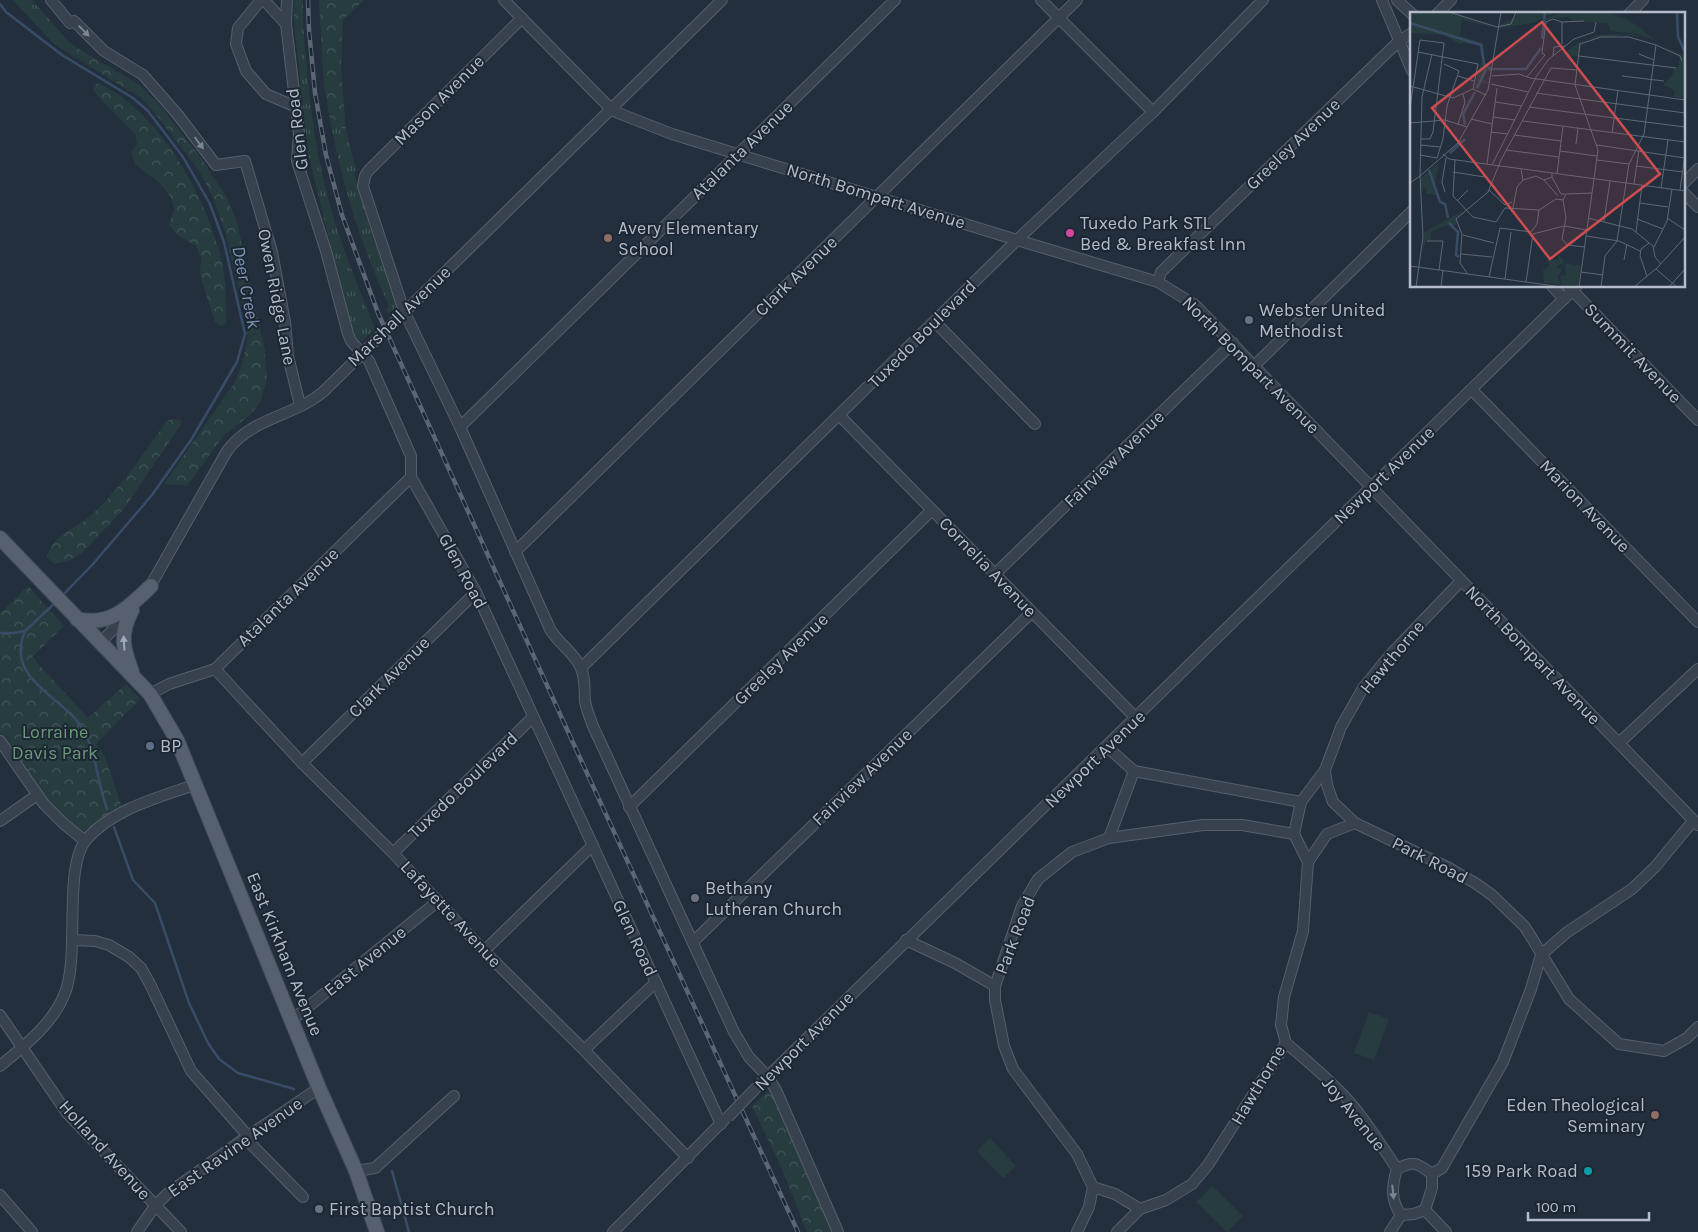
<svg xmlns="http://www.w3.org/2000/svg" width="1698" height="1232" font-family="Karla,sans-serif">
  <defs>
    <pattern id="grass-tufts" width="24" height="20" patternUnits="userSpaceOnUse" patternTransform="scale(1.25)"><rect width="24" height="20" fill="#263c3f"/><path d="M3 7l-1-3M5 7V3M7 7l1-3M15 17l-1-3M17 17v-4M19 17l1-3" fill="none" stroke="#435659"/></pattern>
    <pattern id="forest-crowns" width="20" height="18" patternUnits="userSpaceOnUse" patternTransform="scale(1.25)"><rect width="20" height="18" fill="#263c3f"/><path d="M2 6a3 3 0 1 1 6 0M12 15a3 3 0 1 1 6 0" fill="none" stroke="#435659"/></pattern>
  </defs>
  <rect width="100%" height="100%" fill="#242f3e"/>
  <!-- grass -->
  <g fill="url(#grass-tufts)">
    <polygon points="13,0 32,0 67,40 60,48 50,40"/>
    <path d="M303,22C307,74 311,126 323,177C334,229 355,279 375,329L362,341L356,338L349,320L308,153L294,23Z"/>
    <path d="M331,124L346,130L356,170L354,176C359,184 364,210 368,221C377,249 388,277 398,306L389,314L386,310L389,306C362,247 343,189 331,124Z"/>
  </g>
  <!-- forest -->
  <g fill="url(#forest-crowns)">
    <polygon points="294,0 303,0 303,22 294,23"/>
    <polygon points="319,0 364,0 343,20 341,68 346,130 331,124 324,87"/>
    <path d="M67,40L74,46L138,84L159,104L201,158L227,198L237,222L265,351L267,379L260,403L249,416L224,435L187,486L164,484L235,382C243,362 249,344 247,324L224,228L213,198L200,172L154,112L141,98L60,48Z"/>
    <path d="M99,83C107,88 115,92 122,97C171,134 206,200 221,258C226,279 227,302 226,323L221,326L215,322L210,307L200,274L201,257L196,246L177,235L169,225L174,210L172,199L159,182L136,165L131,152L137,144L135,134L106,105L93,90L94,85Z"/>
    <path d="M173,419L181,420L180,426L123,510L82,553L68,561L54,564L47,557C52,535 74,530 90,516C121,489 142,454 167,421Z"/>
    <polygon points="28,586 64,626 32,657 88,718 126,684 140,699 96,744 105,757 122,808 106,815 86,832 79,831 58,814 36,785 0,733 0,612 4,610"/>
    <polygon points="770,1089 775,1094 833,1232 807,1232 782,1169 752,1106"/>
  </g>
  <!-- pitch -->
  <g fill="#263c3f">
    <polygon points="1369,1012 1389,1019 1374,1060 1354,1053"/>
    <polygon points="990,1138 1016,1166 1003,1178 977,1151"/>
    <polygon points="1212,1186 1243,1216 1227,1232 1196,1202"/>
  </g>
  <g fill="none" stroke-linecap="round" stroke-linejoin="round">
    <!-- stream -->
    <g stroke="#394c67" stroke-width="2.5">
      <polyline points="0,4 6,12 62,55 133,98 148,111 183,157 210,204 224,242 245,334 237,362 191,440 152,495 93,564 62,596"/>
      <path d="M25,631C3,682 69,697 86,735C97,758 98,785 107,809"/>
      <polyline points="0,633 14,633 25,631 55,603"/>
      <polyline points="114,827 133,880 155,903 189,1003 208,1043 219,1059 238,1073 294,1089"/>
      <polyline points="392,1171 409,1232"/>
    </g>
    <defs>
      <g id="minor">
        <polyline points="51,0 70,23 74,21 104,51 143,75 178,115 216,165 245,161 272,252 285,322 288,356 300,405"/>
        <polyline points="261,0 238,28 236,44 246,71 266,94 294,106"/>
        <polyline points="264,0 286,24"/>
        <polyline points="287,0 286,24 299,134 297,161 326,251 348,334 351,341 369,361 411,456 411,477 476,592 721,1124"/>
        <polyline points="504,0 611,109 618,113 672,134 1017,240 1158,282 1195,305 1698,825"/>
        <polyline points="1041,0 1153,112"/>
        <polyline points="1382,0 1412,71"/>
        <polyline points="1397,0 1412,14"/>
        <polyline points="1437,14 1451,0"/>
        <polyline points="1629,14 1643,0"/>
        <path d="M522,18L368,171L365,176L363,186L404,311L460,427L550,629C558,643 573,652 580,666C586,678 584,689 585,701C586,709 590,717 592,724L734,1032L749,1057L768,1077L776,1090L838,1232"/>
        <polyline points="1684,183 1698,169"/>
        <polyline points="1684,193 1698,207"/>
        <polyline points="1158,282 1161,272 1399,41 1412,33"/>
        <polyline points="1552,286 1564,299"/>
        <polyline points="1568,286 1698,420"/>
        <polyline points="935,322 1035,424"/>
        <polyline points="1255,365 1412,211"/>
        <polyline points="1472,390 1698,622"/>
        <polyline points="840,416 1136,718"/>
        <polyline points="460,427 895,0"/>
        <polyline points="515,552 1077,0"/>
        <polyline points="995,574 1233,343"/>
        <path d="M148,590L227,451C252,417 293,417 323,392L722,0"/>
        <polyline points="100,643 129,613"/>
        <polyline points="581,668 1017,240 1153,112 1263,0"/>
        <polyline points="215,669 302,763 393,853 484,951 584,1050 688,1158"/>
        <polyline points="150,694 169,684 215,669 411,477"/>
        <polyline points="0,741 44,804 64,824 85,841"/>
        <polyline points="1619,743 1698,669"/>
        <polyline points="302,763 476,592"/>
        <polyline points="1325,770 1327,785 1333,802 1355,823 1449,868 1475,883 1492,895 1525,927 1569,999 1619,1044 1664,1051 1687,1038 1698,1027"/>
        <polyline points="1134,771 1301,802 1325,770 1341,727 1363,688 1390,655 1461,581"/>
        <polyline points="629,807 932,510"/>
        <polyline points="0,821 37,795"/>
        <polyline points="1294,834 1301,802"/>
        <polyline points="1294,834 1308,862"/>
        <polyline points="1109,838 1203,825 1242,825 1294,834"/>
        <polyline points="393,853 533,717"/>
        <polyline points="72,940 95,941 109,945 129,957 141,968 150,984 191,1071 248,1136"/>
        <polyline points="906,940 955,963 995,986 995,1000 1004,1046 1013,1069 1077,1154 1093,1187 1115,1194 1140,1209"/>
        <polyline points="693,942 1032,612"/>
        <polyline points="484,951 593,845"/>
        <polyline points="995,986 1022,906 1038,879 1072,852 1109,838 1134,771 1107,747"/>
        <polyline points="0,1015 67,1113 181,1232"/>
        <polyline points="292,1020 438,901"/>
        <path d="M1286,1043C1307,1061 1328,1078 1347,1099C1366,1120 1381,1145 1397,1169"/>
        <polyline points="584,1050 656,982"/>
        <path d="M0,1066C25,1045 53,1024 65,993C80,955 63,868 86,840C112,809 160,797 197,784"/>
        <polyline points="754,1090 1577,286"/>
        <polyline points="245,1138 303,1197"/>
        <polyline points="356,1171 375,1168 454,1096"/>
        <polyline points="1432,1174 1442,1168 1503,1062 1531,989 1541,955 1566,933 1632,889 1655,867 1693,821"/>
        <polyline points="0,1195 32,1232"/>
        <polyline points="1425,1210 1446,1232"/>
        <path d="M1401,1215C1390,1200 1392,1185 1397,1169C1414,1160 1417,1163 1432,1174"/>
        <polyline points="1401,1215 1414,1214 1425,1210 1432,1188 1432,1174"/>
        <polyline points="137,1232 155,1206 167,1194 248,1136 319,1088"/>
        <polyline points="613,1232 725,1119"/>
        <polyline points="1077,1232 1089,1207 1093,1187"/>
        <polyline points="1117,1232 1140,1209 1166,1200 1192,1184 1208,1165 1286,1043 1281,1025 1284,997 1303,931 1308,862 1327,834 1355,823"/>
        <polyline points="1390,1232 1401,1215"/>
      </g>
      <g id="major">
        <polyline points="0,538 150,694 177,740 319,1088 356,1171 377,1232"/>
        <path d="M132,610C119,635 123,648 132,672"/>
        <path d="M77,619C111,627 129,607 151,586"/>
      </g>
    </defs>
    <!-- minor casing -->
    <use href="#minor" stroke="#565f6c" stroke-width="12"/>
    <!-- major casing -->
    <use href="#major" stroke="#414a57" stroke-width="16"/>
    <!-- minor -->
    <use href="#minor" stroke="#38414e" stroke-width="10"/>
    <!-- major -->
    <use href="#major" stroke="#56606e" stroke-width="14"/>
    <defs>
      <polyline id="rail" points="308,0 309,30 315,93 326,155 342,215 378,313 580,758 798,1232"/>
    </defs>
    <!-- rail casing -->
    <use href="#rail" stroke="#5a6575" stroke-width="4.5"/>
    <!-- rail -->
    <use href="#rail" stroke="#1d2633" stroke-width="2.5" stroke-dasharray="8" stroke-linecap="butt"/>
    <defs>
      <polyline id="minor-bridge" points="728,1117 754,1090"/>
    </defs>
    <!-- minor-bridge casing -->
    <use href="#minor-bridge" stroke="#565f6c" stroke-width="12" stroke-linecap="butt"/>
    <!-- minor-bridge -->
    <use href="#minor-bridge" stroke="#38414e" stroke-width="10"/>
  </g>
  <!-- one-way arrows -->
  <defs><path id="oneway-solid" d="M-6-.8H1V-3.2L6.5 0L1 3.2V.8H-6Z" transform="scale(1.25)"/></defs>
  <g fill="#7c8592">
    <use href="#oneway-solid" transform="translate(84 31) rotate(45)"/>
    <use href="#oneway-solid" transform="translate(199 143) rotate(53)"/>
    <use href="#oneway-solid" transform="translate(1393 1192) rotate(84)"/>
  </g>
  <use fill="#a1aab7" href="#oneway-solid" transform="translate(124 643) rotate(-93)"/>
  <!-- markers -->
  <circle fill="#d1479c" stroke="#1d2633" stroke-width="2" cx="1070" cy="233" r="5"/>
  <g fill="#8d6e63" stroke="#1d2633" stroke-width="2">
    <circle cx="608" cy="238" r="5"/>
    <circle cx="1655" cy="1115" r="5"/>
  </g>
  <g fill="#6b7280" stroke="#1d2633" stroke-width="2">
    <circle cx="1249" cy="320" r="5"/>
    <circle cx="695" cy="898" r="5"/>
    <circle cx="319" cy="1209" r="5"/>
  </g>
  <circle fill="#5c6f8a" stroke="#1d2633" stroke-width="2" cx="150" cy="746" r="5"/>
  <circle fill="#0f9aa8" stroke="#1d2633" stroke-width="2" cx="1588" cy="1171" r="5"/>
  <g text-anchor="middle" stroke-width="4" stroke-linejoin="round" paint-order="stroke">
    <!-- street labels -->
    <g font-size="18" fill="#b4bcc9" stroke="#1d2633">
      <text transform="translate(439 100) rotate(-45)" y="6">Mason Avenue</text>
      <text transform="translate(297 129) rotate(-97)" y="6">Glen Road</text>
      <text transform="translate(1293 144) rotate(-44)" y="6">Greeley Avenue</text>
      <text transform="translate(742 150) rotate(-44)" y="6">Atalanta Avenue</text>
      <text transform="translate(876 196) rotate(17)" y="6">North Bompart Avenue</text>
      <text transform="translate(796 276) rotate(-44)" y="6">Clark Avenue</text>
      <text transform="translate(277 297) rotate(79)" y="6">Owen Ridge Lane</text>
      <text transform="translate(399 316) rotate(-44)" y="6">Marshall Avenue</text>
      <text transform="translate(922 334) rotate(-45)" y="6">Tuxedo Boulevard</text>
      <text transform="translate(1633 353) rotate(46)" y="6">Summit Avenue</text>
      <text transform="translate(1251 365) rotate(45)" y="6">North Bompart Avenue</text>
      <text transform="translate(1114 459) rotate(-44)" y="6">Fairview Avenue</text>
      <text transform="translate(1384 475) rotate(-44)" y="6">Newport Avenue</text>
      <text transform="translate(1585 506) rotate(46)" y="6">Marion Avenue</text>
      <text transform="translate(988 567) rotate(46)" y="6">Cornelia Avenue</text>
      <text transform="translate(463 571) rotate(62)" y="6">Glen Road</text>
      <text transform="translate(288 597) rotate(-44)" y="6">Atalanta Avenue</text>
      <text transform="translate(1533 655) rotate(46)" y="6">North Bompart Avenue</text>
      <text transform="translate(1392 657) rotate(-50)" y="6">Hawthorne</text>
      <text transform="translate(781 659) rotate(-44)" y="6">Greeley Avenue</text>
      <text transform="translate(389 677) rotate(-45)" y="6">Clark Avenue</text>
      <text transform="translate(1095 759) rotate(-44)" y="6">Newport Avenue</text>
      <text transform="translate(862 777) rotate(-44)" y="6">Fairview Avenue</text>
      <text transform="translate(463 785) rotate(-44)" y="6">Tuxedo Boulevard</text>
      <text transform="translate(1430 860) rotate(27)" y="6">Park Road</text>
      <text transform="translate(451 914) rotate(47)" y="6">Lafayette Avenue</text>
      <text transform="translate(1015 935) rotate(-69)" y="6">Park Road</text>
      <text transform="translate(635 938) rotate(65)" y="6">Glen Road</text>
      <text transform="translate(285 954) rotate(68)" y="6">East Kirkham Avenue</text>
      <text transform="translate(365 961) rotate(-39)" y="6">East Avenue</text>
      <text transform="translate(804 1041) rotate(-45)" y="6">Newport Avenue</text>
      <text transform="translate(1258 1085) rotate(-59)" y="6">Hawthorne</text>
      <text transform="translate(1354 1114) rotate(51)" y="6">Joy Avenue</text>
      <text transform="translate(235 1147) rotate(-35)" y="6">East Ravine Avenue</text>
      <text transform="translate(105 1150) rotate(48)" y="6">Holland Avenue</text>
    </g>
    <!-- poi labels -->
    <g font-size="18" fill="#b4bcc9" stroke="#1d2633" text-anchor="start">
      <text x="1080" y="229">Tuxedo Park STL<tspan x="1080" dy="21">Bed &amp; Breakfast Inn</tspan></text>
      <text x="618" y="234">Avery Elementary<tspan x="618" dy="21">School</tspan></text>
      <text x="1259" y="316">Webster United<tspan x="1259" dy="21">Methodist</tspan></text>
      <text x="160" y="752">BP</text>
      <text x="705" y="894">Bethany<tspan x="705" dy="21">Lutheran Church</tspan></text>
      <text x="1645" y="1111" text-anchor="end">Eden Theological<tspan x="1645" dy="21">Seminary</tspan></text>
      <text x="1578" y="1177" text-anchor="end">159 Park Road</text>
      <text x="329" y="1215">First Baptist Church</text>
    </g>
    <!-- park labels -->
    <g font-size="18" fill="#6b9a76" stroke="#1d2633">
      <text x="55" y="738">Lorraine<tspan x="55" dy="21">Davis Park</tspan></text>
    </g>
    <!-- water labels -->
    <g font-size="19" font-style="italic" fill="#7c92b1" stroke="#1d2633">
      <text transform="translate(247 287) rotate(79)" y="7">Deer Creek</text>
    </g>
  </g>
  <!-- overview -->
  <g transform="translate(1410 12)">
    <rect width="275" height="275" fill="#242f3e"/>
    <path d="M195,0L219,9L247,29L229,22L201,19L197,11L163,9L158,5L142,6L135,10L132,19L135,7L147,2ZM149,244L154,248L152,257V251L147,255L152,258L148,264L150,272L134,271L133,258L140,253L136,247L148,248ZM155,251L171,254L168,275L151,272L150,264L156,263Z" fill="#263c3f"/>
    <path d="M0,0H39L87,16L52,8L50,24L73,31L76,52L82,54L81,60L76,59L74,68L79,72L72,71L69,78L64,76L72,47L71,33L48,31L34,23L0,21ZM107,0H147L123,11L90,16L91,12L106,5ZM195,0H199L217,7L232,17L241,26L201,20L237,24L219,9ZM209,22L235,27L213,23L179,27L171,30L169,45L154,42L144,50L169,30L188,23ZM254,35L275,44V87L264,85V78L253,73L263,62L264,55H268L270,45ZM29,150L25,171L28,183L16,182V177L10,176L11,166ZM53,199L46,207V213H37L21,220V228H17L13,237L14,220Z" fill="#263c3f"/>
    <path d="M12,0H23L28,3L19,13L10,12Z" fill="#263c3f"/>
    <path fill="none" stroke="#394c67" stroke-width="2.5" d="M267,0L268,25L275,40M0,11L71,33L74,52L80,57H116L131,36M132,27L135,0M67,76L76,57M55,113L53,102L65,80M40,141L55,127M19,158L30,190L35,192L38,206M39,211L48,220L46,243L49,245"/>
    <path fill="none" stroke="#5e6776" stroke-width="1" d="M39,0L87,15L101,12L106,0M152,10V32M8,40L68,52L63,77M229,42L244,48M143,44L144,35L155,34M169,44L266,56M48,64L64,69M82,64L109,62L120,66L275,88M212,64L254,69M117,65L135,43L132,41L136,10L143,7L152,10L174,9M81,72L118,80M0,74L43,86L63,77L76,83M126,81L275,101M85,90L112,94M119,95L275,115M0,96L10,28L34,31L23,120L20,127H11M83,105L105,108M61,107L82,112M113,109L275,130M0,111L35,108L57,115M48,112L55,90L53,82M81,120L98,122M202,121L208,78M104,123L151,129M166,132L168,116M10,133L30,135M187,133L275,146M96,138L149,145M150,139L187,144M33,142L39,147L275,179M10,143L27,146L33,127L37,94L49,59L34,52M45,148L43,184L63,205L86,210M187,148L219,152M77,152L87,76M82,153L126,65L138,48L164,27L184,20L186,10M226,154L273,160M43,160L75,165M147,162L153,114M142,165L151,182H155M113,168L126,164L134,168L142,165V161M134,168L148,184M0,171L10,164L12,85L22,42M224,172L229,138M251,176L258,128M79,178L95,193L102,190M270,178L275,142M35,180L32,170L36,146M156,182L153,188L156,206L152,227L157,233L175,235M156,182L182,181M47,189L58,178M230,191L258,195M95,196L129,198L146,187L153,188M103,196L107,175L113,168L111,157M178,206L222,217L243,234L245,245L251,252M257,206L275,218M227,207L253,217M194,209L200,169M86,210L95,196M90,216L121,220M121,220L127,212L129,198M226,220L232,173M123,222L154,214L177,218M53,223L84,231M176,224L209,229L230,239M17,229H33L29,258M244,235L257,209L262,177M51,242L82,245M214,248L217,232M0,254L152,275M246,257L267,275M171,260L193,263M57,261L50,251L52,222L46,207L78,180L91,148L141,56L167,58M237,264L230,244L231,237L239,231M79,265L90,216M95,267L101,220M116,270L123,222M6,275L13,225L10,164L48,131L78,78L91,0M31,275L33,258M169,275L188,138L165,73L170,32L191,25H219L246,33L270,44L272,49M191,275L195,244L207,229L219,152L234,122L246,33M224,275L248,255L275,225M259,275L275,257"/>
    <path fill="#ce4d50" fill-opacity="0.15" stroke="#ce4d50" stroke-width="2.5" d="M132,10L250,162L140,247L22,96Z"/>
    <rect width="275" height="275" fill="none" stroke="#b4bcc9" stroke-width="2.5"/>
  </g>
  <!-- scale -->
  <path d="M1528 1212v8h121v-8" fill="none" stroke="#b4bcc9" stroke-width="2.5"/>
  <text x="1536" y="1212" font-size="15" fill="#b4bcc9" stroke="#1d2633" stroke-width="4" paint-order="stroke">100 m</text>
</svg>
